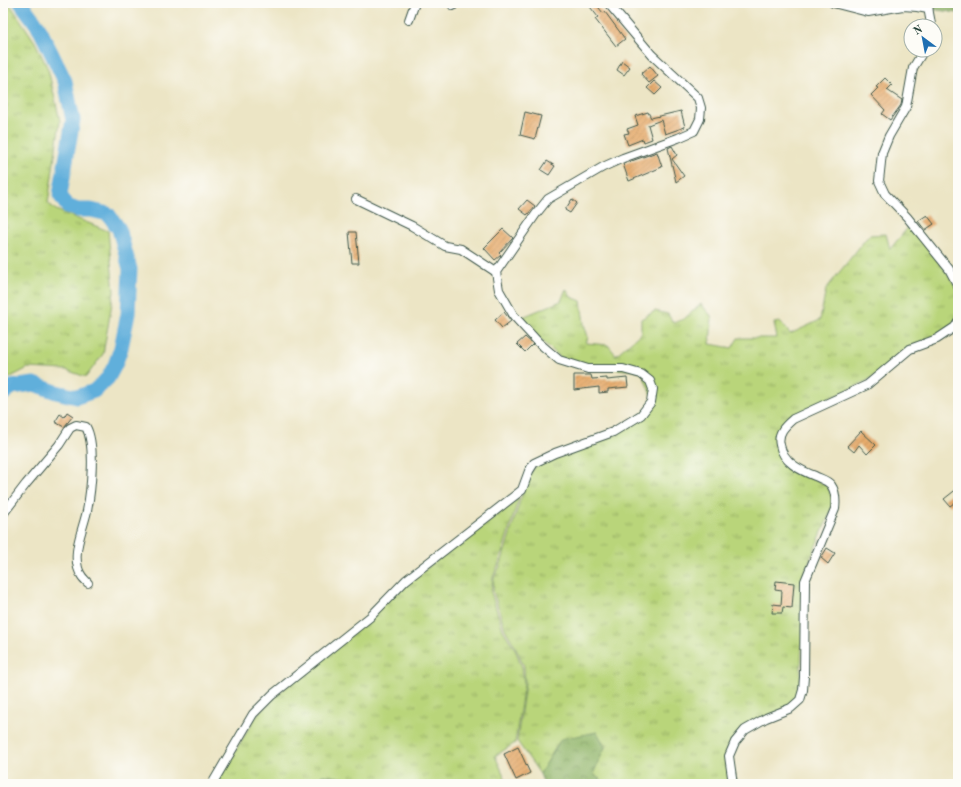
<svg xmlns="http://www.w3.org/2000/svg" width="961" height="787" font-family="'Old Standard TT',serif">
  <defs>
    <pattern id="grass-tufts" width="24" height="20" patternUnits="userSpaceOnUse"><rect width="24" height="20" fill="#b9d57a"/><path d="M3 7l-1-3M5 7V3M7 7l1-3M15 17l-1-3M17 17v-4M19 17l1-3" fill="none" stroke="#96ae65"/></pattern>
    <pattern id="forest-crowns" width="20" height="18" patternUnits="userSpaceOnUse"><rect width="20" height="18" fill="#92b66a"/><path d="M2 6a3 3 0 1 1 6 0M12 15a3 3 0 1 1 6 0" fill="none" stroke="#779558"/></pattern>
    <pattern id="building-hatch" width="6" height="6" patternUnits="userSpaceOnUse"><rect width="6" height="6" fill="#e6aa6a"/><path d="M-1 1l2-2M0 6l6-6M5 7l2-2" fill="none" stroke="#ba8c58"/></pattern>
  </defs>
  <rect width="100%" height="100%" fill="#fdfcf7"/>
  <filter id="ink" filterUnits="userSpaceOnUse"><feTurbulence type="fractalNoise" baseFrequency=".025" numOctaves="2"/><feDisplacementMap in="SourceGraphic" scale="8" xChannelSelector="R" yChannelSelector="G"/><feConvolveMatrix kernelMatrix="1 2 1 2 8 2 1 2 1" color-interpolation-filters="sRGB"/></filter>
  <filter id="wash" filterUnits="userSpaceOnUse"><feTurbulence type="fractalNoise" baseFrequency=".012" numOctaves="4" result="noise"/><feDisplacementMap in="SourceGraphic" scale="16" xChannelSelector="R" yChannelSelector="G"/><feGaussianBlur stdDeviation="0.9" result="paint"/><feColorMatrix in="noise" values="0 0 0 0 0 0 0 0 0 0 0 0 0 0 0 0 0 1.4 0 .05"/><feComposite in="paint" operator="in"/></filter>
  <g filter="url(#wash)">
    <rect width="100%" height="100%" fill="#ece5c5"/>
    <!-- grass -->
    <g fill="url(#grass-tufts)" stroke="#6c8957">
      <polygon points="3,3 9,3 35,42 48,69 60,121 48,203 56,210 108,231 114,292 103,354 86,377 66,370 28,368 3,381"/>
      <polygon points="910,225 946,271 955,286 958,298 958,316 953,325 865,382 791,417 781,425 776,440 778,453 788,466 825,484 829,489 832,497 832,509 805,571 800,689 797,698 789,706 732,740 730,784 606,784 593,774 605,747 561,739 540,774 517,741 525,683 524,666 516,648 505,629 493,591 494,578 501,564 522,494 531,472 536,466 556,456 614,435 654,404 642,371 588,367 561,358 540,339 520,318 561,301 566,289 571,297 581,301 584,324 588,337 586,343 608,345 616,355 641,333 641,319 655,311 668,314 673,323 684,319 701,304 712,317 710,344 732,348 738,338 777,338 774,323 781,322 790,334 820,320 826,289 869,235 886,234 890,249"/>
      <polygon points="519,497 499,563 493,577 491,592 503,630 515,649 522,667 524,683 515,743 495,756 506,780 497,784 358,784 356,780 323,775 312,784 216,784 256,716 276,696 408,583 463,539 503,510"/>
    </g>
    <!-- forest -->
    <g fill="url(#forest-crowns)" stroke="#587a4f">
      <polygon points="933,3 958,3 958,13 931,9"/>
      <polygon points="597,732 605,747 593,774 606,784 544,784 540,774 561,739"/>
      <polygon points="322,775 356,780 358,784 312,784"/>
    </g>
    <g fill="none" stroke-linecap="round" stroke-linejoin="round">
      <!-- river -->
      <polyline stroke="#61afdb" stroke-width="15" points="3,394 12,387 34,384 56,392 77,397 94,391 108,378 115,365 121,348 128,314 130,269 119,229 108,214 91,210 78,210 67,206 60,195 73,120 65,81 38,26 21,3"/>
    </g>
    <g id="blocks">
      <!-- building -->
      <g fill="url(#building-hatch)">
        <polygon points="587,3 595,3 603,13 605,12 625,39 616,46 595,19 598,17"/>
        <polygon points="622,61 630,67 624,75 617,70"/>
        <polygon points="650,66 658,76 649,83 641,74"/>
        <polygon points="885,78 892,85 887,90 902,100 901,105 890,120 882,114 885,110 871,95 878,88 876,87"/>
        <polygon points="654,81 662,88 655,95 647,88"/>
        <polygon points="681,111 685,127 665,134 661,120 648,125 652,139 644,142 643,139 628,145 624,134 629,133 627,129 638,125 635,116 648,112 651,118"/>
        <polygon points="525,112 541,116 535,139 520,135"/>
        <polygon points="672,146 677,155 672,159 684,176 676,182 668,148"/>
        <polygon points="657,152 662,167 629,181 623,164"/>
        <polygon points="547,161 555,166 549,175 541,170"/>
        <polygon points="572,199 577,203 570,213 565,210"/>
        <polygon points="527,200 535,206 527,215 519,209"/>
        <polygon points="927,215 934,224 925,230 918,221"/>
        <polygon points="503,229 513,238 499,253 501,255 495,260 484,248"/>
        <polygon points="349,232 356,232 359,263 352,263"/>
        <polygon points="504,312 511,321 502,328 495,320"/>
        <polygon points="525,337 533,344 525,352 517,344"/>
        <polygon points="574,375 591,375 592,379 607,378 607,380 627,378 628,387 608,389 608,392 599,393 599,387 574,390"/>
        <polygon points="67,412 73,416 64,427 55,422 60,414 64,417"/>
        <polygon points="861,431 876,445 867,454 859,445 854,452 847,446"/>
        <polygon points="958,488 958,500 950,506 944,499"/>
        <polygon points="827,548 835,553 828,564 821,558"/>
        <polygon points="776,581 794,583 792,608 783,607 782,613 772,613 773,604 781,605 782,591 775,590"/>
        <polygon points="518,747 530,773 516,780 504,754"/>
      </g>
    </g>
  </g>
  <g filter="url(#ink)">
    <use href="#blocks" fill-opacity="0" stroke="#3e564a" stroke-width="1"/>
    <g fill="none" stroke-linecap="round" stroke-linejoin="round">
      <defs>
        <g id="minor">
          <polyline points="833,3 868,12 903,6 917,7 928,9"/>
          <path d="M929,3C927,11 931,18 931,26"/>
          <polyline points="453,6 454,3"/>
          <polyline points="409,20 415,3"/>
          <polyline points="924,50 913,68 906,107 889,136 882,153 879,181 885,194 907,217 949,269 958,286"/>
          <polyline points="356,199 412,226 445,246 461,249 496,272"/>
          <path d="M3,514L26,484L59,445L70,428L76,425L86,427C96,445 91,491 87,511C83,529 73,550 78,568C80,575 83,578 88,583"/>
          <polyline points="212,784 253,714 272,695 370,617 406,580 522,490 529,471 534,463 555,453 613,432 641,415 651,402 653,389 650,381 641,374 623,369 588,369 559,360 538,342 514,316 499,290 496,272 536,214 548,199 603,167 623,158 678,138 694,131 700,119 701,108 698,98 652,55 608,3"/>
          <path d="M733,784L729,756L735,742L745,730L766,718L791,708L800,700L803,690L804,677L805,581L835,509C836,501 836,492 831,485C827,480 821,479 815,476C800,470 783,462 780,445C777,433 785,426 793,419L867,385L910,349L937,339L955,327L958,322"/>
        </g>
      </defs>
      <!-- minor casing -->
      <use href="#minor" stroke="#3e564a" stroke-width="10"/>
      <!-- minor -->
      <use href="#minor" stroke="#fff" stroke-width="8"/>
    </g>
  </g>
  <!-- margin -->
  <rect width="961" height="787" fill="none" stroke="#fdfcf7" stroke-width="16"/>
  <!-- north arrow -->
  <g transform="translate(923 38) rotate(328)"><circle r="19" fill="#fdfcf7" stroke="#a4b0a9"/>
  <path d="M0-3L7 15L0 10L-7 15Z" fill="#1f6fb2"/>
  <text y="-6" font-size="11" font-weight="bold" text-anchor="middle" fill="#1f3d34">N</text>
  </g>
</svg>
